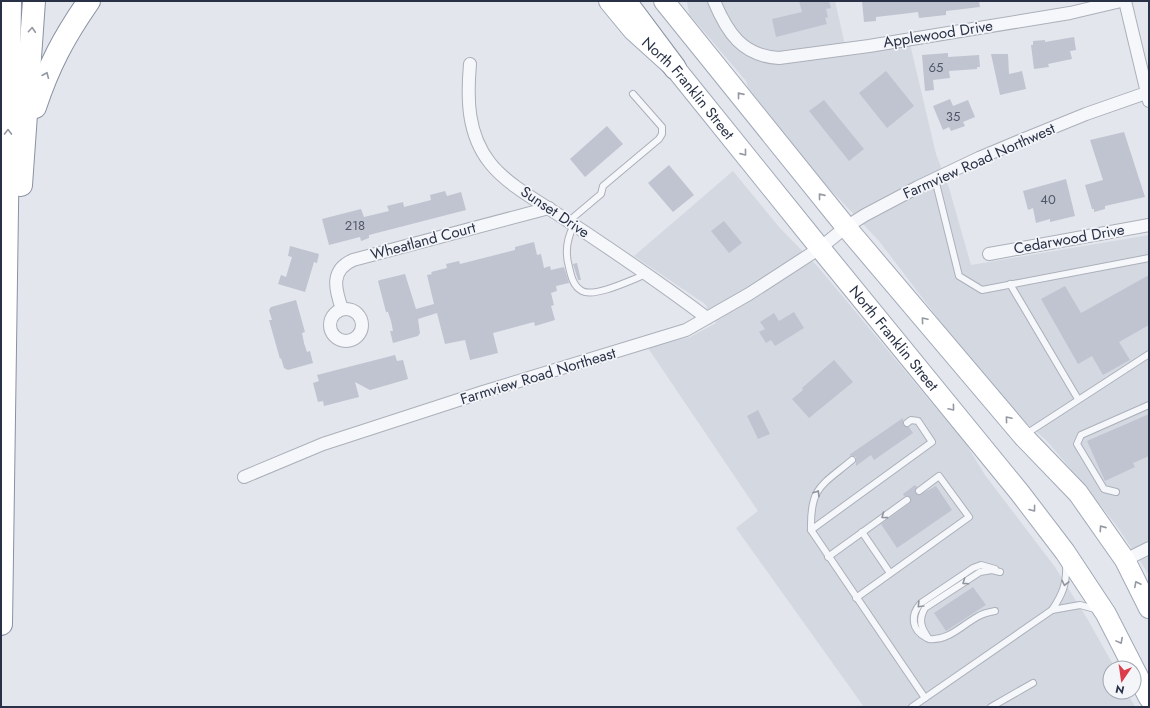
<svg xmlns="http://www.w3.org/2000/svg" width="1150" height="708" font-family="Jost,sans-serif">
  <rect width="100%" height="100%" fill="#e3e6ec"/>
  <!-- built -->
  <g fill="#d4d8e1">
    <polygon points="687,1 835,1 847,54 910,44 936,154 949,188 971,265 1149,235 1149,575 1119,529 1082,482 1046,440 1017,415 953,338 879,241 827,186 758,101 748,88 746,81 689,14"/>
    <polygon points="733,171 779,227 819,268 966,444 985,475 1055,567 1088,620 1115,668 1110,668 1110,692 1127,692 1135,707 864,707 736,528 758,511 648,348 690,337 716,323 705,304 634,256"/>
  </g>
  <!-- building -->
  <g fill="#bfc4d0">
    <polygon points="799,1 829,1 831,8 826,9 828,17 825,18 827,24 776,37 772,19 802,12"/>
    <polygon points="862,1 979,1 980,7 946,11 946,15 919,18 918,12 902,14 876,17 876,21 864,22"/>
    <polygon points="1074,37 1076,50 1070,51 1072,59 1048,64 1049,67 1034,69 1031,45 1033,45 1033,41 1045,40 1045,42"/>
    <polygon points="948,53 948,57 979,55 980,67 977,67 977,69 949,71 950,78 933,80 934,90 925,91 922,55"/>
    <polygon points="991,54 1008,54 1009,74 1022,71 1026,89 1000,95"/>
    <polygon points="886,71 914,106 887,128 859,93"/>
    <polygon points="950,99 953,106 968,100 975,117 963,122 965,126 951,131 949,127 943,130 933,106"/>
    <polygon points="824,100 864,149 849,161 809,111"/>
    <polygon points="607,126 623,144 585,177 570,159"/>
    <polygon points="1124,132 1145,197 1105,206 1105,209 1094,212 1094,209 1092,209 1085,185 1103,180 1090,140"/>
    <polygon points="669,165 694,195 673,212 648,183"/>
    <polygon points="1066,179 1075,216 1050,222 1050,219 1036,223 1033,208 1028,210 1023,191"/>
    <polygon points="445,191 447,196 461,192 466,210 369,235 369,238 361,241 360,237 329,245 322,219 361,209 364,217 389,211 387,206 403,202 404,207 431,200 430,195"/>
    <polygon points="724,221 742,243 729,253 711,231"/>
    <polygon points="534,242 537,255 541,254 544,268 550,266 551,270 564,267 569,283 556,286 557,291 551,293 554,305 551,306 555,320 535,326 534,322 493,333 498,353 470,360 465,340 445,344 437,313 418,319 420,333 418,336 393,343 390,331 393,331 391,321 388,312 386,312 378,281 380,280 405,274 416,309 434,304 427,275 432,274 431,272 447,268 446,264 459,261 460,264 515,250 515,247"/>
    <polygon points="290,246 319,254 317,263 314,262 305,292 278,284 281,275 286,277 292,257 288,256"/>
    <polygon points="577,263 581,280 578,280 573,264"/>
    <polygon points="1149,275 1149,325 1119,342 1130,360 1103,375 1092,356 1078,364 1041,299 1065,286 1081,313"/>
    <polygon points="296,300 305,332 302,333 304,343 307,352 310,351 313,363 288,370 284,368 281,358 280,359 269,320 272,320 269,310 271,307"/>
    <polygon points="794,312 804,328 775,346 771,340 766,343 759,332 765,329 760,322 774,313 779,321"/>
    <polygon points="395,355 397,361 403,360 408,379 370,390 355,382 359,397 324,406 323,401 318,402 313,383 319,381 317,375"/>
    <polygon points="834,360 853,382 809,418 792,399 803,390 802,388"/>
    <polygon points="758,410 770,434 758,439 747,416"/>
    <polygon points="1149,414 1149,456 1133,463 1135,467 1105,481 1087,441"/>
    <polygon points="903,418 903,425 909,427 913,433 874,460 871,455 856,466 856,457 849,455"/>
    <polygon points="915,485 917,487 915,492 919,495 936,486 952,510 897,548 881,524 910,503 910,497 904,496 903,494"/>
    <polygon points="973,587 986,605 946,631 934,613"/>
  </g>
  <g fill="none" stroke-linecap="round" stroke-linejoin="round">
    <defs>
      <g id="service">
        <polyline points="935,179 959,276 982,290 1149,258"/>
        <polyline points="569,221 601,194 603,186 659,139 662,134 662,127 633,94"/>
        <path d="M574,225C567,238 565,253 569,267C571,276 573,286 582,291C595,298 633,279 647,274"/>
        <polyline points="1010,284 1078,399"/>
        <polyline points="1026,434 1149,354"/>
        <path d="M852,460C821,486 810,487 811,530L925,698"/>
        <polyline points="1116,492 1104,489 1077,444 1081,435 1149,405"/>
        <polyline points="811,530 932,442 918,421 911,420 907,423"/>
        <polyline points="862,532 890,573"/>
        <polyline points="828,557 907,500"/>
        <polyline points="856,598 969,517 939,476 919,491"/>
        <polyline points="1052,610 1080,605 1095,609"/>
        <path d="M995,611C989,612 982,614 977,617C961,626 948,641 929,639C921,628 918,620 925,608L980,572L992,570L1000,572"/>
        <path d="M927,638C911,630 910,615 921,603L973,568L981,565L995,569"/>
        <path d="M912,707L1052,610C1062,595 1067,584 1066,565"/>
        <polyline points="991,707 1033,683"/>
      </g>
      <g id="minor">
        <path d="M714,1C727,32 742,56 779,58L869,46L1070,13L1121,1"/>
        <polyline points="1125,1 1149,101"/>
        <path d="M470,64C467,98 467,134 490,163C508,186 543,204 568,221C615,252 662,284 707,318"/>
        <polyline points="989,254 1149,225"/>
        <path d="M342,309C335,289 330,270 353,260L549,208"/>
        <circle cx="346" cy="325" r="16"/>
        <polyline points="244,477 323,444 483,392 686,330 749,294 820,248 846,227 865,215 918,187 979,158 1022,140 1086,114 1149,92"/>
        <polyline points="1125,560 1149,548"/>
      </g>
      <g id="primary">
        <path id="s1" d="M609,1L633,30L675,68L820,248L1020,493L1065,552L1106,614L1149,698"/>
        <polyline points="664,1 846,227 1023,436 1078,493 1125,560 1149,608"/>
      </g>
      <g id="motorway">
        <polyline points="625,1 675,68"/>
        <path d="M35,107C49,65 64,37 89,1"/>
        <polyline points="21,185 34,1"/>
        <polyline points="1,624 10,1"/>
      </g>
    </defs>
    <!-- service casing -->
    <use href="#service" stroke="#abb0ba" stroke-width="8"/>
    <!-- minor casing -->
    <use href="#minor" stroke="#abb0ba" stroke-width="14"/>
    <!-- primary casing -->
    <use href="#primary" stroke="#a1a9b9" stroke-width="22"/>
    <!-- motorway casing -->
    <use href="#motorway" stroke="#8991a4" stroke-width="24"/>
    <!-- service -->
    <use href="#service" stroke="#f6f7fa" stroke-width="6"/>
    <!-- minor -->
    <use href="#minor" stroke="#f6f7fa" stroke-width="12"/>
    <!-- primary -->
    <use href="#primary" stroke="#fff" stroke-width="20"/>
    <!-- motorway -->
    <use href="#motorway" stroke="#fff" stroke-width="22"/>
  </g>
  <!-- one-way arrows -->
  <defs><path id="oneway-chevron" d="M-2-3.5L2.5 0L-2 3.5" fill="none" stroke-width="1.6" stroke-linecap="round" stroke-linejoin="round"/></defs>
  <g stroke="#9498a2">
    <use href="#oneway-chevron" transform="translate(32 30) rotate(-86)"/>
    <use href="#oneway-chevron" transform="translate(46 75) rotate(-67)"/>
    <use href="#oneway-chevron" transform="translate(740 95) rotate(-129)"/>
    <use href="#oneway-chevron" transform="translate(8 132) rotate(-89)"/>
    <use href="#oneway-chevron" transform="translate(744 153) rotate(51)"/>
    <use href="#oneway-chevron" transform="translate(821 196) rotate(-129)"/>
    <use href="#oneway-chevron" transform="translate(924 320) rotate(-130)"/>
    <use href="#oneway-chevron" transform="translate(952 408) rotate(50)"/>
    <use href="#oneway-chevron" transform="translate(1008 419) rotate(-130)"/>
    <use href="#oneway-chevron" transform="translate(1033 509) rotate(53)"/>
    <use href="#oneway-chevron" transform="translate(1102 528) rotate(-125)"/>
    <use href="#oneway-chevron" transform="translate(1137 584) rotate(-117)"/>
    <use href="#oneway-chevron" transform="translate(1120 641) rotate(62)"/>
  </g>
  <g stroke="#9094a0">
    <use href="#oneway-chevron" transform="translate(817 493) rotate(-58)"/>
    <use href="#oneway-chevron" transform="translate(884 516) rotate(144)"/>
    <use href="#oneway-chevron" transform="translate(965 582) rotate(146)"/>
    <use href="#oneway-chevron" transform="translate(1065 583) rotate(102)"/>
    <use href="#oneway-chevron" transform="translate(920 605) rotate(135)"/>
  </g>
  <g text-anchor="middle" stroke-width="3.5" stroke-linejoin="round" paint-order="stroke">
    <!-- number labels -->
    <g font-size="13" fill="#4e5668">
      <text x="936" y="72">65</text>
      <text x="953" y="121">35</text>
      <text x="1048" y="204">40</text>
      <text x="355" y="230">218</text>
    </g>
    <!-- street labels -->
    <g font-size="15" fill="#293146" stroke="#f3f5f9">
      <text transform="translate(938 34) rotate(-9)" y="5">Applewood Drive</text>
      <text dy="5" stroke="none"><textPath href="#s1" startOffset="118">North Franklin Street</textPath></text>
      <text transform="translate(979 161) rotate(-24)" y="5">Farmview Road Northwest</text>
      <text transform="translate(555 212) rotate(34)" y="5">Sunset Drive</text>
      <text transform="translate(1069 239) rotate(-10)" y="5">Cedarwood Drive</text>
      <text transform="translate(423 241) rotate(-15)" y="5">Wheatland Court</text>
      <text dy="5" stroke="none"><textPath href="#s1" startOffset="442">North Franklin Street</textPath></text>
      <text transform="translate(538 376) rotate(-17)" y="5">Farmview Road Northeast</text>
    </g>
  </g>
  <!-- border -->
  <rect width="1150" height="708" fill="none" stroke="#293146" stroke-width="4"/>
  <!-- north arrow -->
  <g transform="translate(1122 680) rotate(193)"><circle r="19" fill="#f3f5f9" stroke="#a2a7b1"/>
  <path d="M0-3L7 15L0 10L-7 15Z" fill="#db3e4a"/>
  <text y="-6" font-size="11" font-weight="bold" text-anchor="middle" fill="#293146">N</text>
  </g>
</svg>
